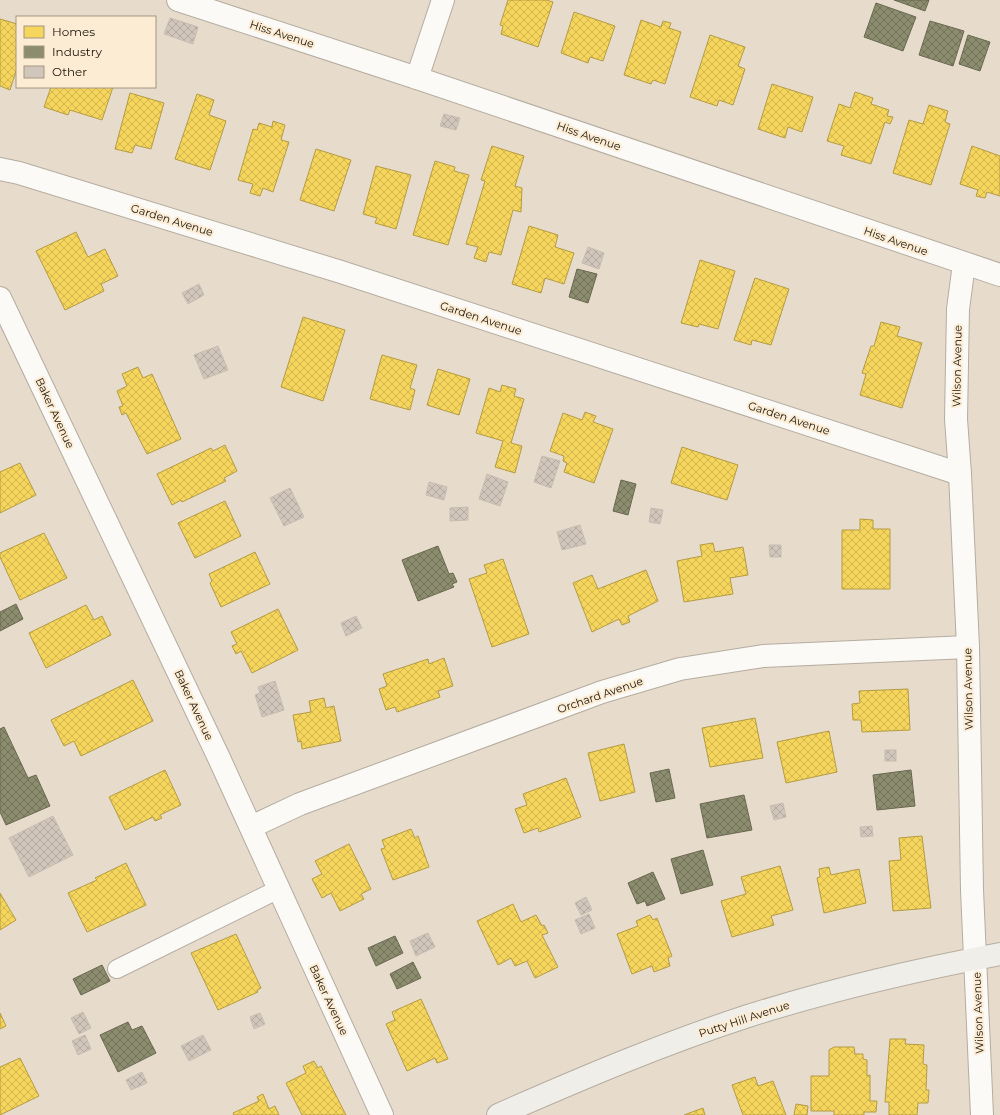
<svg xmlns="http://www.w3.org/2000/svg" width="1000" height="1115" font-family="Montserrat,sans-serif">
  <defs>
    <pattern id="homes-cross-hatch" width="8" height="8" patternUnits="userSpaceOnUse"><rect width="8" height="8" fill="#f6d55c"/><path d="M0 0l8 8M0 8l8-8" fill="none" stroke="#d2b64f"/></pattern>
    <pattern id="industry-cross-hatch" width="8" height="8" patternUnits="userSpaceOnUse"><rect width="8" height="8" fill="#8c8c6e"/><path d="M0 0l8 8M0 8l8-8" fill="none" stroke="#727159"/></pattern>
    <pattern id="building-cross-hatch" width="8" height="8" patternUnits="userSpaceOnUse"><rect width="8" height="8" fill="#d1c6bb"/><path d="M0 0l8 8M0 8l8-8" fill="none" stroke="#b3a99f"/></pattern>
  </defs>
  <rect width="100%" height="100%" fill="#e7dccb"/>
  <!-- homes -->
  <g fill="url(#homes-cross-hatch)" stroke="#b49b43">
    <polygon points="508,0 546,0 553,2 538,47 501,34 503,26 500,25"/>
    <polygon points="574,12 615,26 603,61 590,57 588,63 561,53"/>
    <polygon points="0,19 17,24 17,68 10,90 0,86"/>
    <polygon points="641,20 661,27 663,21 671,23 669,28 681,32 665,84 653,80 651,84 624,75"/>
    <polygon points="710,35 745,47 738,66 745,69 733,105 719,100 717,106 690,97"/>
    <polygon points="772,84 813,97 802,132 788,127 785,138 758,129"/>
    <polygon points="51,87 113,87 102,120 70,110 68,115 44,107"/>
    <polygon points="855,92 873,98 871,104 889,110 887,116 893,117 890,124 885,122 871,164 841,155 844,146 827,141 839,104 850,108"/>
    <polygon points="130,93 164,103 151,149 135,145 132,153 115,149"/>
    <polygon points="197,94 214,100 209,115 226,121 210,170 175,159"/>
    <polygon points="929,105 948,111 945,122 950,124 931,185 893,173 909,120 923,124"/>
    <polygon points="273,121 285,125 281,140 289,142 273,192 263,188 260,196 250,193 253,184 238,180 253,129 257,130 259,123 272,127"/>
    <polygon points="492,146 524,156 515,186 522,188 521,212 513,210 501,255 489,252 486,262 474,258 478,247 466,244 485,181 481,180"/>
    <polygon points="972,146 1000,156 1000,196 987,192 985,198 976,196 978,190 960,184"/>
    <polygon points="316,149 351,160 334,211 300,200"/>
    <polygon points="435,161 455,167 454,171 469,175 448,245 413,235"/>
    <polygon points="376,166 411,175 396,229 375,223 377,218 363,214"/>
    <polygon points="529,226 558,235 555,247 574,253 564,284 545,278 541,293 512,284"/>
    <polygon points="76,232 88,257 105,249 118,276 101,284 104,291 65,310 36,251"/>
    <polygon points="700,260 735,271 718,329 699,324 698,327 681,323"/>
    <polygon points="755,278 789,289 771,345 752,340 751,345 734,340"/>
    <polygon points="303,317 345,330 323,401 281,387"/>
    <polygon points="881,322 900,327 897,336 922,343 902,408 860,395 866,374 862,373 871,346 874,346"/>
    <polygon points="382,355 417,365 410,388 415,390 410,410 370,399"/>
    <polygon points="138,367 143,378 152,374 181,439 147,454 126,413 122,415 119,407 123,406 117,391 127,386 122,374"/>
    <polygon points="438,369 470,379 459,415 427,405"/>
    <polygon points="502,385 516,389 514,396 524,399 511,443 522,446 515,473 495,467 503,441 476,433 489,388 500,392"/>
    <polygon points="585,412 596,416 593,422 613,429 594,483 564,472 567,463 563,461 564,456 550,451 563,413 582,420"/>
    <polygon points="225,445 237,471 224,478 226,481 182,502 181,500 172,505 157,474 211,448 213,451"/>
    <polygon points="682,447 738,465 727,500 671,483"/>
    <polygon points="20,463 36,495 0,513 0,472"/>
    <polygon points="225,501 241,536 195,558 178,523"/>
    <polygon points="860,519 873,520 873,529 890,529 890,589 842,589 842,530 860,530"/>
    <polygon points="44,533 67,578 20,600 0,557 0,553"/>
    <polygon points="713,543 715,552 743,547 748,575 730,578 733,594 684,602 677,561 702,556 700,545"/>
    <polygon points="255,552 270,584 221,607 210,583 212,581 209,574"/>
    <polygon points="503,559 529,634 492,647 469,579 487,573 484,565"/>
    <polygon points="646,570 658,601 628,616 630,622 622,625 619,619 592,632 573,583 592,575 598,589"/>
    <polygon points="86,605 94,620 102,616 111,635 46,668 29,633"/>
    <polygon points="278,609 298,650 252,673 241,651 236,654 232,646 237,644 231,632"/>
    <polygon points="444,658 453,686 438,691 440,697 397,712 395,707 386,710 379,689 387,686 383,674 428,659 429,664"/>
    <polygon points="133,680 153,721 81,756 74,741 64,746 51,720"/>
    <polygon points="908,689 910,730 862,732 861,720 853,720 852,704 860,703 859,691"/>
    <polygon points="324,698 326,708 334,706 341,741 302,749 301,741 298,742 293,715 311,712 309,701"/>
    <polygon points="755,718 763,758 710,767 702,728"/>
    <polygon points="829,731 837,772 786,783 777,742"/>
    <polygon points="624,744 635,792 600,801 588,753"/>
    <polygon points="165,770 181,805 160,815 162,818 155,821 153,817 125,830 109,797"/>
    <polygon points="566,778 581,817 539,832 538,828 524,833 515,809 527,805 523,794"/>
    <polygon points="411,829 415,838 418,836 429,867 393,880 381,849 385,848 382,840"/>
    <polygon points="922,836 931,908 893,911 889,861 901,860 899,838"/>
    <polygon points="349,844 371,889 361,894 364,899 340,911 331,893 322,898 312,879 322,874 315,861"/>
    <polygon points="126,863 146,905 87,932 68,893 97,880 95,878"/>
    <polygon points="780,866 793,910 771,916 774,925 732,937 721,901 746,894 741,877"/>
    <polygon points="829,867 831,875 859,869 866,903 824,913 817,878 820,877 819,869"/>
    <polygon points="0,893 16,920 0,930"/>
    <polygon points="513,904 521,922 536,915 542,926 544,925 548,933 542,935 558,967 535,978 527,961 515,966 511,958 498,965 477,921"/>
    <polygon points="650,915 653,920 657,918 672,956 668,958 670,966 654,972 652,966 632,974 617,934 638,926 636,921"/>
    <polygon points="236,934 261,988 257,990 258,992 218,1010 191,953"/>
    <polygon points="421,999 448,1059 437,1063 435,1058 407,1071 386,1024 395,1020 392,1012"/>
    <polygon points="0,1013 6,1026 0,1029"/>
    <polygon points="890,1039 906,1039 905,1044 924,1045 923,1064 927,1065 926,1090 929,1090 928,1103 918,1103 917,1115 889,1115 889,1102 885,1102"/>
    <polygon points="834,1047 854,1047 855,1054 863,1054 863,1059 867,1060 867,1076 870,1075 870,1101 877,1101 876,1112 864,1112 864,1115 834,1115 834,1111 811,1111 811,1076 829,1076 829,1050"/>
    <polygon points="20,1058 39,1096 0,1115 0,1067"/>
    <polygon points="314,1061 318,1068 321,1066 346,1115 302,1115 286,1083 306,1073 303,1066"/>
    <polygon points="755,1077 758,1086 773,1081 786,1115 743,1115 732,1085"/>
    <polygon points="263,1094 269,1109 275,1106 279,1115 234,1115 233,1113 259,1101 257,1097"/>
    <polygon points="796,1104 808,1106 807,1115 794,1115"/>
    <polygon points="703,1108 705,1115 684,1115"/>
  </g>
  <!-- industry -->
  <g fill="url(#industry-cross-hatch)" stroke="#6a6850">
    <polygon points="894,0 929,0 925,11"/>
    <polygon points="876,3 916,17 903,51 864,37"/>
    <polygon points="930,21 964,31 953,66 919,55"/>
    <polygon points="968,35 990,42 980,71 959,64"/>
    <polygon points="577,269 597,274 588,303 569,297"/>
    <polygon points="621,480 636,484 628,515 613,511"/>
    <polygon points="438,546 449,574 453,573 457,582 452,584 454,587 418,601 402,560"/>
    <polygon points="16,604 23,619 0,631 0,612"/>
    <polygon points="4,727 28,778 36,775 50,806 6,825 0,812 0,729"/>
    <polygon points="669,769 675,798 656,802 650,773"/>
    <polygon points="911,770 915,806 877,810 873,775"/>
    <polygon points="744,795 752,830 707,838 700,804"/>
    <polygon points="703,850 713,885 681,894 671,859"/>
    <polygon points="653,872 665,899 647,906 645,901 637,904 628,883"/>
    <polygon points="395,936 403,953 376,966 368,948"/>
    <polygon points="413,962 421,978 397,989 390,974"/>
    <polygon points="102,965 110,981 81,995 73,979"/>
    <polygon points="128,1022 132,1030 142,1026 156,1053 118,1072 100,1035"/>
  </g>
  <!-- building -->
  <g fill="url(#building-cross-hatch)" stroke="#c7bcb1">
    <polygon points="170,18 198,27 193,44 164,34"/>
    <polygon points="444,114 460,118 456,130 440,126"/>
    <polygon points="588,247 604,253 599,269 582,263"/>
    <polygon points="199,284 204,295 188,304 182,293"/>
    <polygon points="218,346 228,370 204,379 194,355"/>
    <polygon points="542,456 560,461 551,488 534,482"/>
    <polygon points="487,474 508,482 500,506 479,499"/>
    <polygon points="429,482 447,487 444,500 426,495"/>
    <polygon points="290,488 304,517 284,526 270,498"/>
    <polygon points="468,507 468,520 450,521 450,508"/>
    <polygon points="651,508 663,510 660,524 649,522"/>
    <polygon points="580,525 586,544 562,550 557,532"/>
    <polygon points="769,545 781,545 781,557 770,557"/>
    <polygon points="356,616 362,628 346,636 341,623"/>
    <polygon points="275,681 284,710 262,717 255,695 260,693 258,687"/>
    <rect x="885" y="750" width="11" height="11"/>
    <polygon points="783,803 786,817 774,820 770,806"/>
    <polygon points="53,816 73,855 29,877 9,838"/>
    <polygon points="872,826 873,836 861,837 860,827"/>
    <polygon points="586,897 592,910 581,915 575,903"/>
    <polygon points="589,914 595,928 581,934 575,920"/>
    <polygon points="428,933 435,947 416,956 410,941"/>
    <polygon points="83,1012 91,1028 79,1034 71,1018"/>
    <polygon points="260,1013 265,1024 254,1029 250,1017"/>
    <polygon points="85,1035 91,1049 78,1055 72,1041"/>
    <polygon points="203,1035 211,1050 189,1061 181,1046"/>
    <polygon points="142,1072 147,1083 131,1090 126,1080"/>
  </g>
  <g fill="none" stroke-linecap="round" stroke-linejoin="round">
    <defs>
      <polyline id="service" points="117,969 279,889"/>
      <g id="minor">
        <polyline points="178,0 417,78 1000,275"/>
        <polyline points="417,78 443,0"/>
        <polyline points="0,169 19,173 341,272 960,474"/>
        <polyline points="964,264 958,309 956,419 960,474 968,647 972,890 982,1115"/>
        <polyline points="0,298 219,758 382,1115"/>
        <polyline points="251,827 300,804 602,692 680,669 763,656 968,647"/>
      </g>
      <path id="secondary" d="M498,1115C580,1079 662,1044 748,1016C830,990 915,970 1000,954"/>
    </defs>
    <!-- service casing -->
    <use href="#service" stroke="#b5aca0" stroke-width="20"/>
    <!-- minor casing -->
    <use href="#minor" stroke="#b5aca0" stroke-width="24"/>
    <!-- secondary casing -->
    <use href="#secondary" stroke="#b5aca0" stroke-width="24"/>
    <!-- service -->
    <use href="#service" stroke="#fbfaf7" stroke-width="18"/>
    <!-- minor -->
    <use href="#minor" stroke="#fbfaf7" stroke-width="22"/>
    <!-- secondary -->
    <use href="#secondary" stroke="#f0eee8" stroke-width="22"/>
  </g>
  <g text-anchor="middle" stroke-width="4" stroke-linejoin="round" paint-order="stroke">
    <!-- street labels -->
    <g font-size="11" fill="#1b1409" stroke="#fcecd4">
      <text transform="translate(282 34) rotate(18)" y="4">Hiss Avenue</text>
      <text transform="translate(589 136) rotate(19)" y="4">Hiss Avenue</text>
      <text transform="translate(172 220) rotate(17)" y="4">Garden Avenue</text>
      <text transform="translate(896 241) rotate(19)" y="4">Hiss Avenue</text>
      <text transform="translate(481 318) rotate(18)" y="4">Garden Avenue</text>
      <text transform="translate(957 366) rotate(-89)" y="4">Wilson Avenue</text>
      <text transform="translate(55 413) rotate(65)" y="4">Baker Avenue</text>
      <text transform="translate(789 418) rotate(18)" y="4">Garden Avenue</text>
      <text transform="translate(968 689) rotate(-91)" y="4">Wilson Avenue</text>
      <text transform="translate(600 695) rotate(-19)" y="4">Orchard Avenue</text>
      <text transform="translate(194 705) rotate(65)" y="4">Baker Avenue</text>
      <text transform="translate(329 1000) rotate(65)" y="4">Baker Avenue</text>
      <text transform="translate(978 1013) rotate(-92)" y="4">Wilson Avenue</text>
      <text transform="translate(744 1019) rotate(-18)" y="4">Putty Hill Avenue</text>
    </g>
  </g>
  <!-- legend -->
  <rect x="16" y="16" width="140" height="72" fill="#fcecd4" stroke="#a29683"/>
  <rect x="24" y="26" width="20" height="12" fill="#f6d55c" stroke="#a29683"/>
  <text x="52" y="36" font-size="12" fill="#1b1409">Homes</text>
  <rect x="24" y="46" width="20" height="12" fill="#8c8c6e" stroke="#a29683"/>
  <text x="52" y="56" font-size="12" fill="#1b1409">Industry</text>
  <rect x="24" y="66" width="20" height="12" fill="#d1c6bb" stroke="#a29683"/>
  <text x="52" y="76" font-size="12" fill="#1b1409">Other</text>
</svg>
